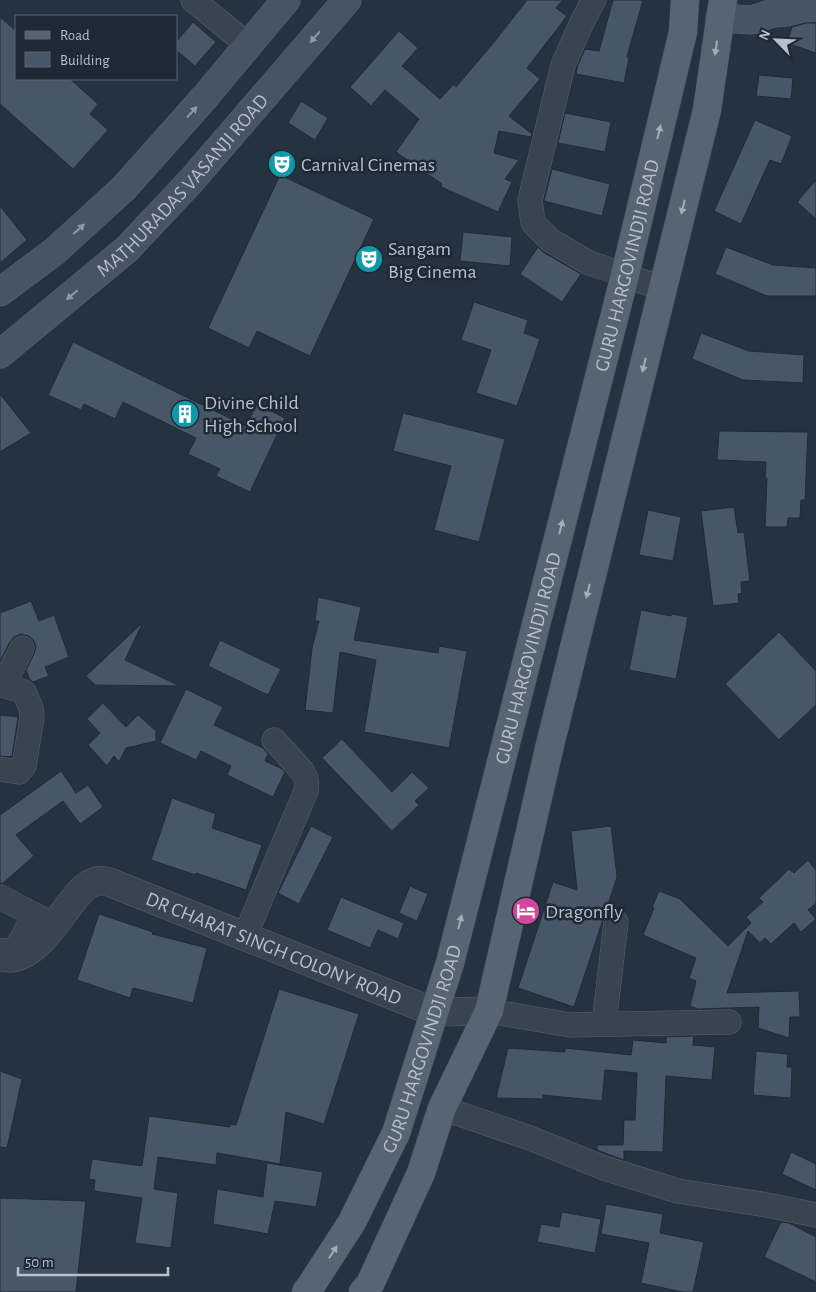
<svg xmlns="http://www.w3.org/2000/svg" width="816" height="1292" font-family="'Alegreya Sans',sans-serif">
  <rect width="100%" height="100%" fill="#253341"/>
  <!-- building -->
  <g fill="#485768" stroke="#202b38">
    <polygon points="527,0 563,0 556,8 567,16 527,68 540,79 509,116 532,134 531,137 499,131 494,153 519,160 505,179 512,182 498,212 441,187 442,184 396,152 419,119 385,90 371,106 350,87 399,31 418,48 402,66 440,99 454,84 456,87 495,41"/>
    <polygon points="613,0 643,0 627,57 629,58 624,83 576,74 578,65 585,49 599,51"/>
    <polygon points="0,17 16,31 16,79 70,79 98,104 90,114 108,130 73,169 0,104"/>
    <polygon points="193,22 216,42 195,66 176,50 176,42"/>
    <polygon points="806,23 816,23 816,53 787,43 792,27"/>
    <polygon points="759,75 793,78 791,99 756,96"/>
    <polygon points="301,101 328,118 315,140 288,123"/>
    <polygon points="565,113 611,122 605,152 558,143"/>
    <polygon points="755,120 792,136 781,164 770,160 741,224 714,211"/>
    <polygon points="552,169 610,184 602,216 544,201"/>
    <polygon points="280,175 374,219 310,356 257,331 249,348 208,328"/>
    <polygon points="816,180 816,219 797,202"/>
    <polygon points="0,206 27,240 0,263"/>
    <polygon points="463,232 512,237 510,266 460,261"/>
    <polygon points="538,247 543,252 581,274 562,302 520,274"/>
    <polygon points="726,247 773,265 816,268 816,296 767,296 715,274"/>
    <polygon points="474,302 528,320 524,333 540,339 517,406 476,393 491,350 461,340"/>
    <polygon points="701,333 749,351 804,355 803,383 743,380 692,359"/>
    <polygon points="73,342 246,426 257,404 285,418 250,492 216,476 220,469 188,454 196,438 123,402 115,419 84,404 81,410 48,395"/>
    <polygon points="0,394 31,433 0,452"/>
    <polygon points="403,413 505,439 479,542 434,530 451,466 393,451"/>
    <polygon points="719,431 808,432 805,500 801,500 800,518 788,518 787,527 765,527 767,478 765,478 766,462 717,460"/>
    <polygon points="734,507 738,533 744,532 750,581 741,582 742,593 738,594 739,603 713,606 701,511"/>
    <polygon points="648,510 681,517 673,561 639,555"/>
    <polygon points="318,597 361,607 354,640 438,653 439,646 467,651 449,748 364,732 376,660 340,652 333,713 305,710 312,648 319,621 315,621"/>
    <polygon points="31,601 39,621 54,615 69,657 45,667 49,676 33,682 30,680 26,670 34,654 36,647 34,641 29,636 21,634 14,637 10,642 0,661 0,613"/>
    <polygon points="641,610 671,616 672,614 688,617 676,679 629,670"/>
    <polygon points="141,624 142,624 125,660 180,686 95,685 86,676"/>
    <polygon points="779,632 816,671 816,705 779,740 725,684"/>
    <polygon points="220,640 281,669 268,695 208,666"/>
    <polygon points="186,689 223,707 214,725 263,748 268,754 265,761 282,769 285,772 273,797 227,775 231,766 201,751 196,760 160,743"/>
    <polygon points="103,703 126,727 138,715 156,731 156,741 126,748 119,762 114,756 107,766 88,745 100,733 87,719"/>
    <polygon points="0,715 18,717 12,757 0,756"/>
    <polygon points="342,739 392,792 412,772 429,788 415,801 419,805 392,831 322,758"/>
    <polygon points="61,771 76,793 88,785 103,807 80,824 63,801 16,835 34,856 2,884 0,883 0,815"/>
    <polygon points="172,798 216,814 212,828 262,845 246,890 196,873 196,875 151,860"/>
    <polygon points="311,826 333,837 299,904 278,893"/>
    <polygon points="611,826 617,877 574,1007 518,988 553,882 577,890 571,831"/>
    <polygon points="808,860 816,870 816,903 808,910 816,919 801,932 794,923 771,944 765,938 760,943 748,931 727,993 799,991 800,1017 790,1017 789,1038 758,1028 759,1007 698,1009 690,1006 696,981 689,978 696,958 643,935 654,908 652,907 659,891 680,899 728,946 751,923 746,917 763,902 759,898 789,869 794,873"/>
    <polygon points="410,886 428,894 417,921 399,913"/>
    <polygon points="341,897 404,923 398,939 378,930 370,948 327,930"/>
    <polygon points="99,914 153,932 152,934 207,948 193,1003 133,988 130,998 77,980"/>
    <polygon points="279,989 359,1014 324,1124 286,1112 280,1164 217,1153 216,1165 158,1157 154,1189 178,1193 171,1248 135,1243 142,1198 94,1191 95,1180 89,1179 92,1159 142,1166 149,1116 230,1127 230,1124 236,1125"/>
    <polygon points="694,1036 693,1045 715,1047 712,1080 666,1076 663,1152 624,1151 624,1160 597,1150 597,1145 623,1145 624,1120 635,1120 637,1073 605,1070 602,1101 543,1095 543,1099 496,1098 508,1048 565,1052 565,1048 631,1055 633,1040 666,1043 666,1037"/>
    <polygon points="756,1051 788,1054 787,1067 792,1067 791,1098 753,1095"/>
    <polygon points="0,1071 22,1079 7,1148 0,1147"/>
    <polygon points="791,1152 816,1164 816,1190 782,1174"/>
    <polygon points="267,1163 323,1172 316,1207 275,1201 268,1234 213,1224 217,1189 263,1197"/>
    <polygon points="0,1198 86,1201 76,1292 0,1292"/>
    <polygon points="606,1204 663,1214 660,1233 704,1242 693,1292 682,1292 641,1283 649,1243 601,1234"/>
    <polygon points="562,1212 601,1219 595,1253 537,1242 541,1224 559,1227"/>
    <polygon points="781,1222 789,1223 816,1237 816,1282 764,1257"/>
  </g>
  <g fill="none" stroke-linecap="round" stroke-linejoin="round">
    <defs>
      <g id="minor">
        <polyline points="193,0 248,45"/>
        <polyline points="594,0 583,20 563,65 530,200 533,223 550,240 589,263 625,275 663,289"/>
        <polyline points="0,684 24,692 31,708 32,717 24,766 19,772 0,769"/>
        <polyline points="4,684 22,648"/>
        <polyline points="0,897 54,925"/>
        <path d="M245,936L306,791C308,783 307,778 302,771L274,740"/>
        <polyline points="0,951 13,950 17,947 35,915"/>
        <polyline points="489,1011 570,1025 729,1022"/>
        <polyline points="604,1024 616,922"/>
        <polyline points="442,1108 530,1138 604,1168 678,1191 767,1205 816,1215"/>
      </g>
      <g id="tertiary">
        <path id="s1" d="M0,957C4,957 8,958 12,958C37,954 56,922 71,903C77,895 84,886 94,882C98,879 104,881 109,882L434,1012L489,1011"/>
      </g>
      <g id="secondary">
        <polyline points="720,18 752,20 773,13 787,12 803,8 816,7"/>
        <polyline points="0,292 55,251 124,188 205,97 286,0"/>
        <path id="s2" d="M0,354L127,249L191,181L347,0"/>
      </g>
      <g id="primary">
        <path id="s3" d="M306,1292L310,1287L352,1222L396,1133L450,963L625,275L683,32L685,0"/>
        <polyline points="363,1292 370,1284 421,1173 442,1108 489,1011 549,749 707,110 723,0"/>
      </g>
    </defs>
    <!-- minor casing -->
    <use href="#minor" stroke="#57626e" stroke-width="25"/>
    <!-- tertiary casing -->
    <use href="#tertiary" stroke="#57626e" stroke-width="29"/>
    <!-- secondary casing -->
    <use href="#secondary" stroke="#57626e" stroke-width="29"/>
    <!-- primary casing -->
    <use href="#primary" stroke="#46505d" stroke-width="29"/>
    <!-- minor -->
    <use href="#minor" stroke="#394451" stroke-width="24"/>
    <!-- tertiary -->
    <use href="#tertiary" stroke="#394451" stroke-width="28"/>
    <!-- secondary -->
    <use href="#secondary" stroke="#475464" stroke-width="28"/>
    <!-- primary -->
    <use href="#primary" stroke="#576471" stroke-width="28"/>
  </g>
  <!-- one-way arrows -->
  <defs><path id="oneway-solid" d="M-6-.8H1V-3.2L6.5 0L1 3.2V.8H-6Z" transform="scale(1.25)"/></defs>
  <g fill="#8f9aa7">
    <use href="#oneway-solid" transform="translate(315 37) rotate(131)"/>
    <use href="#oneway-solid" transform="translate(192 112) rotate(-48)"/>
    <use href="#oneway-solid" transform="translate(79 229) rotate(-42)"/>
    <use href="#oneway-solid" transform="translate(72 295) rotate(140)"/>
  </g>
  <g fill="#a3adb9">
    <use href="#oneway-solid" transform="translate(716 48) rotate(98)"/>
    <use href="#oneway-solid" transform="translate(659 132) rotate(-77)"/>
    <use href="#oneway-solid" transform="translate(683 207) rotate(104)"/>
    <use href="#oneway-solid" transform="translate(644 365) rotate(104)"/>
    <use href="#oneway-solid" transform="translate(561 527) rotate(-76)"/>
    <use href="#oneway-solid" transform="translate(588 591) rotate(104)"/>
    <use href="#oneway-solid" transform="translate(460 922) rotate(-76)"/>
    <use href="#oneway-solid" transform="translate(333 1252) rotate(-57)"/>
  </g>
  <!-- icons -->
  <defs>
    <symbol id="theatre-disc" viewBox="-11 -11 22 22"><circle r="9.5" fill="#0f9aa8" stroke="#1e2936"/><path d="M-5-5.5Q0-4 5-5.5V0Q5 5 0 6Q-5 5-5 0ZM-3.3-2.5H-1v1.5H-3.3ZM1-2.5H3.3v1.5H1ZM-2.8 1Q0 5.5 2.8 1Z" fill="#fff"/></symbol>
    <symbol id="building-disc" viewBox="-11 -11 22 22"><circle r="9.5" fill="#0f9aa8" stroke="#1e2936"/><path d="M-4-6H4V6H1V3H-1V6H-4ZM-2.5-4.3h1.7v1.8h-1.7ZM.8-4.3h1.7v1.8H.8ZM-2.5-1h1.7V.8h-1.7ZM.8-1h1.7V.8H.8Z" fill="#fff"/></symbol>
    <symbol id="hotel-disc" viewBox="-11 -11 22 22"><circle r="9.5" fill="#d1479c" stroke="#1e2936"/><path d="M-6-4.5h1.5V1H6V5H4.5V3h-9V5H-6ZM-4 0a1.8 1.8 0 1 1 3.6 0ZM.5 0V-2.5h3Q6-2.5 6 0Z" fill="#fff"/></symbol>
  </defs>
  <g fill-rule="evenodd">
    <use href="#theatre-disc" x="266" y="148" width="32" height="32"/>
    <use href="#theatre-disc" x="353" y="243" width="32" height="32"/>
    <use href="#building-disc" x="169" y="398" width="32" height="32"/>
    <use href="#hotel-disc" x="510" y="895" width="32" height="32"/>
  </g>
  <g text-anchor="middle" stroke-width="5" stroke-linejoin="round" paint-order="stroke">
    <!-- poi labels -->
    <g font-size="20" fill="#b6bfcb" stroke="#1e2936" text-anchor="start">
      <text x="301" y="171">Carnival Cinemas</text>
      <text x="388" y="255">Sangam<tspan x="388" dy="23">Big Cinema</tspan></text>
      <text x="204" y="409">Divine Child<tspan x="204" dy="23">High School</tspan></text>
      <text x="545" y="918">Dragonfly</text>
    </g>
    <!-- street labels -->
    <g font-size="20" fill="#b6bfcb" stroke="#1e2936">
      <text dy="7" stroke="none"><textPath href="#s2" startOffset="249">MATHURADAS VASANJI ROAD</textPath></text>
      <text dy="7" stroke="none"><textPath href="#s3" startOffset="1081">GURU HARGOVINDJI ROAD</textPath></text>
      <text dy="7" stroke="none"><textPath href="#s3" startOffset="676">GURU HARGOVINDJI ROAD</textPath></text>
      <text dy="7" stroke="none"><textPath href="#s1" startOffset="319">DR CHARAT SINGH COLONY ROAD</textPath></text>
      <text dy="7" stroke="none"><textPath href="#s3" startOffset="271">GURU HARGOVINDJI ROAD</textPath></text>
    </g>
  </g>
  <!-- legend -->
  <rect x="15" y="15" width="162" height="65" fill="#1e2936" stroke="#5b6572"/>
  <rect x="25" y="31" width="25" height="8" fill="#576471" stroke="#5b6572"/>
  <text x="60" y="40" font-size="15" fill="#b6bfcb">Road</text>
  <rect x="25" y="52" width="25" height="15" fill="#485768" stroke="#5b6572"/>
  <text x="60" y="65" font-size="15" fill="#b6bfcb">Building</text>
  <!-- north arrow -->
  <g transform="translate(776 40) rotate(294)" stroke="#1e2936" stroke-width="4" paint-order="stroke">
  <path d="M0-4L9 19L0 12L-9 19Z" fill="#b6bfcb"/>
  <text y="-8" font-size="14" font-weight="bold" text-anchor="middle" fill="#b6bfcb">N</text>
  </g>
  <!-- scale -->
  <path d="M18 1267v8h150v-8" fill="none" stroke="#b6bfcb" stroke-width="2.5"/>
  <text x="25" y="1267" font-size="15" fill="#b6bfcb" stroke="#1e2936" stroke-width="4" paint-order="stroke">50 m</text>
</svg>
